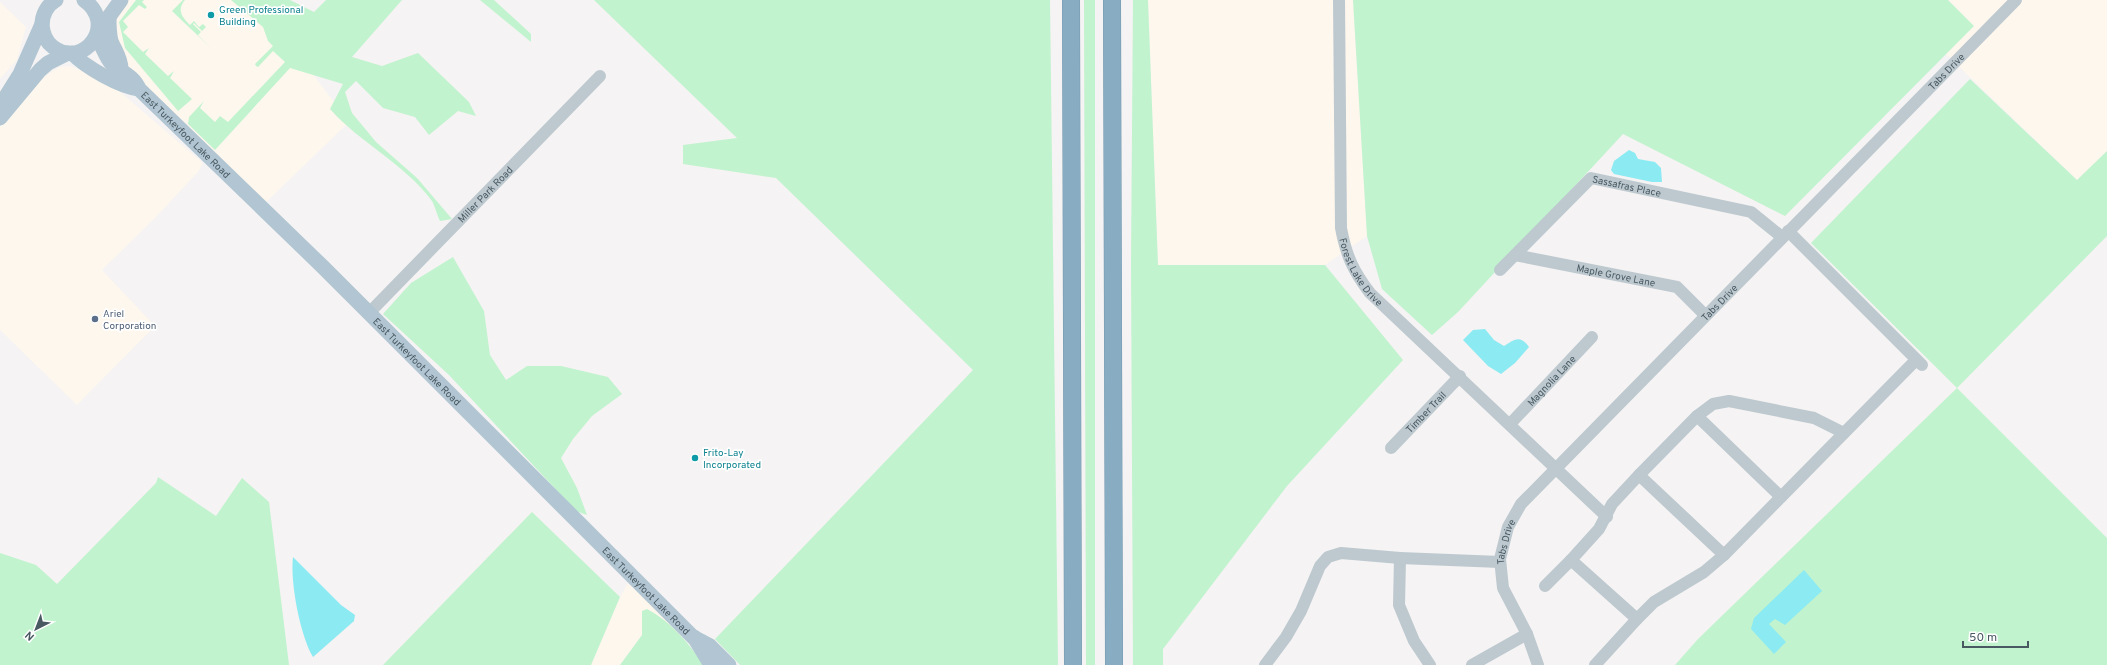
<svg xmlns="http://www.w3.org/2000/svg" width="2107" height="665" font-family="Overpass,sans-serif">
  <rect width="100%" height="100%" fill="#f5f3f3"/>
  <!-- commercial -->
  <g fill="#fef7ee">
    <polygon points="121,0 239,0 300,57 349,122 261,207 139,89 111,41"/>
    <polygon points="1148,0 1353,0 1367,236 1325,265 1158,265"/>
    <polygon points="1948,0 2107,0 2107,151 2077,180 1946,54 1973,26"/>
    <polygon points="0,2 26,27 17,60 0,79"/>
    <polygon points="69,66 104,78 203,163 198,172 155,218 102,270 155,326 77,405 0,330 0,125 44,77 59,67"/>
    <polygon points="628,583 674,627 704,665 591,665 620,597"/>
  </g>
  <!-- green -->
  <g fill="#c1f3ce">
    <polygon points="136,0 144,0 142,2 147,7 145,9 139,5 123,21 128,27 123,32 143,52 149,48 145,54 168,76 174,71 170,78 192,99 178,111 125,48 119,22"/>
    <path d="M183,0H185C176,10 183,18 190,25L194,21L199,27L203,24L206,27L202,31L194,23L193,24L201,32L198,35L212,49L172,11Z"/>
    <path d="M231,0H290L314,12L326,0H402L352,57L382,66L418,53L469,102L476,116L458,111L429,135L415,117L383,108L356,81L345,92L352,113L376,142L417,178L452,219L440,221C437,215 435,206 432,201C404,163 360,143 330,109L343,84L290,68L215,150L188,124L189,117L204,101L200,108L215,122L220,116L228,122L285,62L273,51L258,67L256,66L255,64L273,46L268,41L263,27Z"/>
    <polygon points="480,0 494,0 531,34 531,42"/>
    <polygon points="594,0 1050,0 1058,665 740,665 715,639 973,370 776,178 683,164 683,145 737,138"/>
    <polygon points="1084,0 1095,0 1095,665 1086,665"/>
    <polygon points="1133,0 1148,0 1158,265 1325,265 1403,360 1287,486 1163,649 1163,665 1133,665 1131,265"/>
    <polygon points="1353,0 1948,0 1974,26 1785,216 1623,134 1458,312 1432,335 1382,289 1367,236"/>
    <polygon points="1970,79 2077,180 2107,151 2107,236 1957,388 2107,538 2107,665 1675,665 1698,639 1957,388 1811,243"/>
    <polygon points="453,257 484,311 490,355 506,380 527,366 561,366 608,377 622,394 592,416 573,439 561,458 577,488 587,515 576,511 449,375 383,314 411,283"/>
    <polygon points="158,477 216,516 242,478 269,502 289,665 0,665 0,553 36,565 57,584 156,483"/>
    <polygon points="532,512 620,597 591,665 383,665"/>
    <path d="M647,609C672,622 688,643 704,665H620L642,635V611Z"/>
  </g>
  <!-- water -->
  <g fill="#8ceaf2">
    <polygon points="1629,150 1635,153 1638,159 1655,162 1661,168 1662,182 1652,182 1614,174 1611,170 1614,161"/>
    <path d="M1485,329L1494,340L1504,346C1514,340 1520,334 1529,347L1515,363L1501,374L1488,366L1463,340L1473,330Z"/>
    <path d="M293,557L341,605L355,615L354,621L313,657C300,635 290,582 293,557Z"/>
    <polygon points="1804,570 1822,591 1785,625 1775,619 1769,624 1786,642 1774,654 1751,629 1754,618"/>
  </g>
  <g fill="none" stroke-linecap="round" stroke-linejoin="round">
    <defs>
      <g id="highway">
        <polyline points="1071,0 1073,665"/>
        <polyline points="1112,0 1114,665"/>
      </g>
    </defs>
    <!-- highway casing -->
    <use href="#highway" stroke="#7398af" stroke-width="18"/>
    <!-- minor -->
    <g stroke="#bdc9cf" stroke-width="12">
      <path id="s1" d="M1339,0L1341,228C1346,255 1353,271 1370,293L1607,517"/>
      <polyline points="1788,231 1922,365"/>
      <path id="s2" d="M1515,255L1677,287L1705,315"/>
      <path id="s3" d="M1500,270L1591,178L1751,212L1782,237"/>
      <path id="s4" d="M369,313L600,76"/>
      <polyline points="1697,416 1713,404 1729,401 1814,418 1844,433"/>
      <path id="s5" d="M1510,424L1592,337"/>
      <path id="s6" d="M1391,448L1460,376"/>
      <polyline points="1639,475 1697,416 1781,497"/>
      <polyline points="1724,555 1916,360"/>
      <polyline points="1571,560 1599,529 1612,504 1639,475 1724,555 1704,572 1654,602 1637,619"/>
      <polyline points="1545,586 1571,560 1637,619 1595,665"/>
      <polyline points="1265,665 1286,637 1301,611 1320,566 1328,557 1341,553 1400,558"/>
      <polyline points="1430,665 1414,641 1399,605 1400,558 1500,562"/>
      <polyline points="1472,665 1527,634"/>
      <path id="s7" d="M1538,665L1527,634L1503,588L1500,559L1508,527L1521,504L2016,0"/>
    </g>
    <!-- major -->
    <g stroke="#b1c6d2" stroke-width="15">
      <path d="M56,0C47,5 42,15 42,25C43,34 46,42 53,47C84,70 118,24 84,0"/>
      <path d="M109,18C109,26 109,33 111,41C115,51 121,58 121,69"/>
      <polyline points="103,25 121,0"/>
      <path id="s8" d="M95,38C104,45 104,56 112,64C122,73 134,76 139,89L323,267L693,637L710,646L729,665"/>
      <path d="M72,53C85,67 120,87 139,89"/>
      <polyline points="3,101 20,74 42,24"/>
      <polyline points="0,118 40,70 48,63 68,53"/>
      <polyline points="694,637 711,665"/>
    </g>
    <!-- highway -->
    <use href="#highway" stroke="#88adc3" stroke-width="17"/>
  </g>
  <!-- markers -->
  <g fill="#0f9aa8" stroke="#fff" stroke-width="1.5">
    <circle cx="211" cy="15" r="4"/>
    <circle cx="695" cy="458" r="4"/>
  </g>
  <circle fill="#5c6f8a" stroke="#fff" stroke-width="1.5" cx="95" cy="319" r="4"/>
  <g text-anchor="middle" stroke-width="3.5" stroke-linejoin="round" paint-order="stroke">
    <!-- culture labels -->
    <g font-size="10" fill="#0d838f" stroke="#fff" text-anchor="start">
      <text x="219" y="13">Green Professional<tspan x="219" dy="12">Building</tspan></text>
      <text x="703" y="456">Frito-Lay<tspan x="703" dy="12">Incorporated</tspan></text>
    </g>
    <!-- street labels -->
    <g font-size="10" fill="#495962" stroke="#fff">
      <text dy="4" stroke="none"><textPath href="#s7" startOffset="780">Tabs Drive</textPath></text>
      <text dy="4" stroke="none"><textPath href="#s8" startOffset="134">East Turkeyfoot Lake Road</textPath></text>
      <text dy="4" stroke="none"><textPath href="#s3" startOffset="166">Sassafras Place</textPath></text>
      <text dy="4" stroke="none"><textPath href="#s4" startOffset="166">Miller Park Road</textPath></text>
      <text dy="4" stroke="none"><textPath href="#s1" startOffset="277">Forest Lake Drive</textPath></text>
      <text dy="4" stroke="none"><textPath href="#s2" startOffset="103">Maple Grove Lane</textPath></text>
      <text dy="4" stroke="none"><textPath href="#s7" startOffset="456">Tabs Drive</textPath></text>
      <text dy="4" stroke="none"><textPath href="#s8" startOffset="458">East Turkeyfoot Lake Road</textPath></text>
      <text dy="4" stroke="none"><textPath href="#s5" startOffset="60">Magnolia Lane</textPath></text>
      <text dy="4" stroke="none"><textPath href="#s6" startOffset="50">Timber Trail</textPath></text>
      <text dy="4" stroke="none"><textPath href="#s7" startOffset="132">Tabs Drive</textPath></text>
      <text dy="4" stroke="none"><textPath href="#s8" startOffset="782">East Turkeyfoot Lake Road</textPath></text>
    </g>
    <!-- service labels -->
    <g font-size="10" fill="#4e5e75" stroke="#fff" text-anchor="start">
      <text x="103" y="317">Ariel<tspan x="103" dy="12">Corporation</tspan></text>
    </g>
  </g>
  <!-- north arrow -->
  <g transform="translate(36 629) rotate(222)" stroke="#ffffff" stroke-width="3" paint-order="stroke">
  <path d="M0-3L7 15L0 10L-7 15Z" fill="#495962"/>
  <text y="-6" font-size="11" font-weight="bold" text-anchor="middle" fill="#495962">N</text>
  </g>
  <!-- scale -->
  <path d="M1963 641v6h65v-6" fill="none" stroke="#495962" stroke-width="2"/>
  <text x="1969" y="641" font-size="12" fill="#495962" stroke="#ffffff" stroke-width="3" paint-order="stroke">50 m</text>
</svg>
